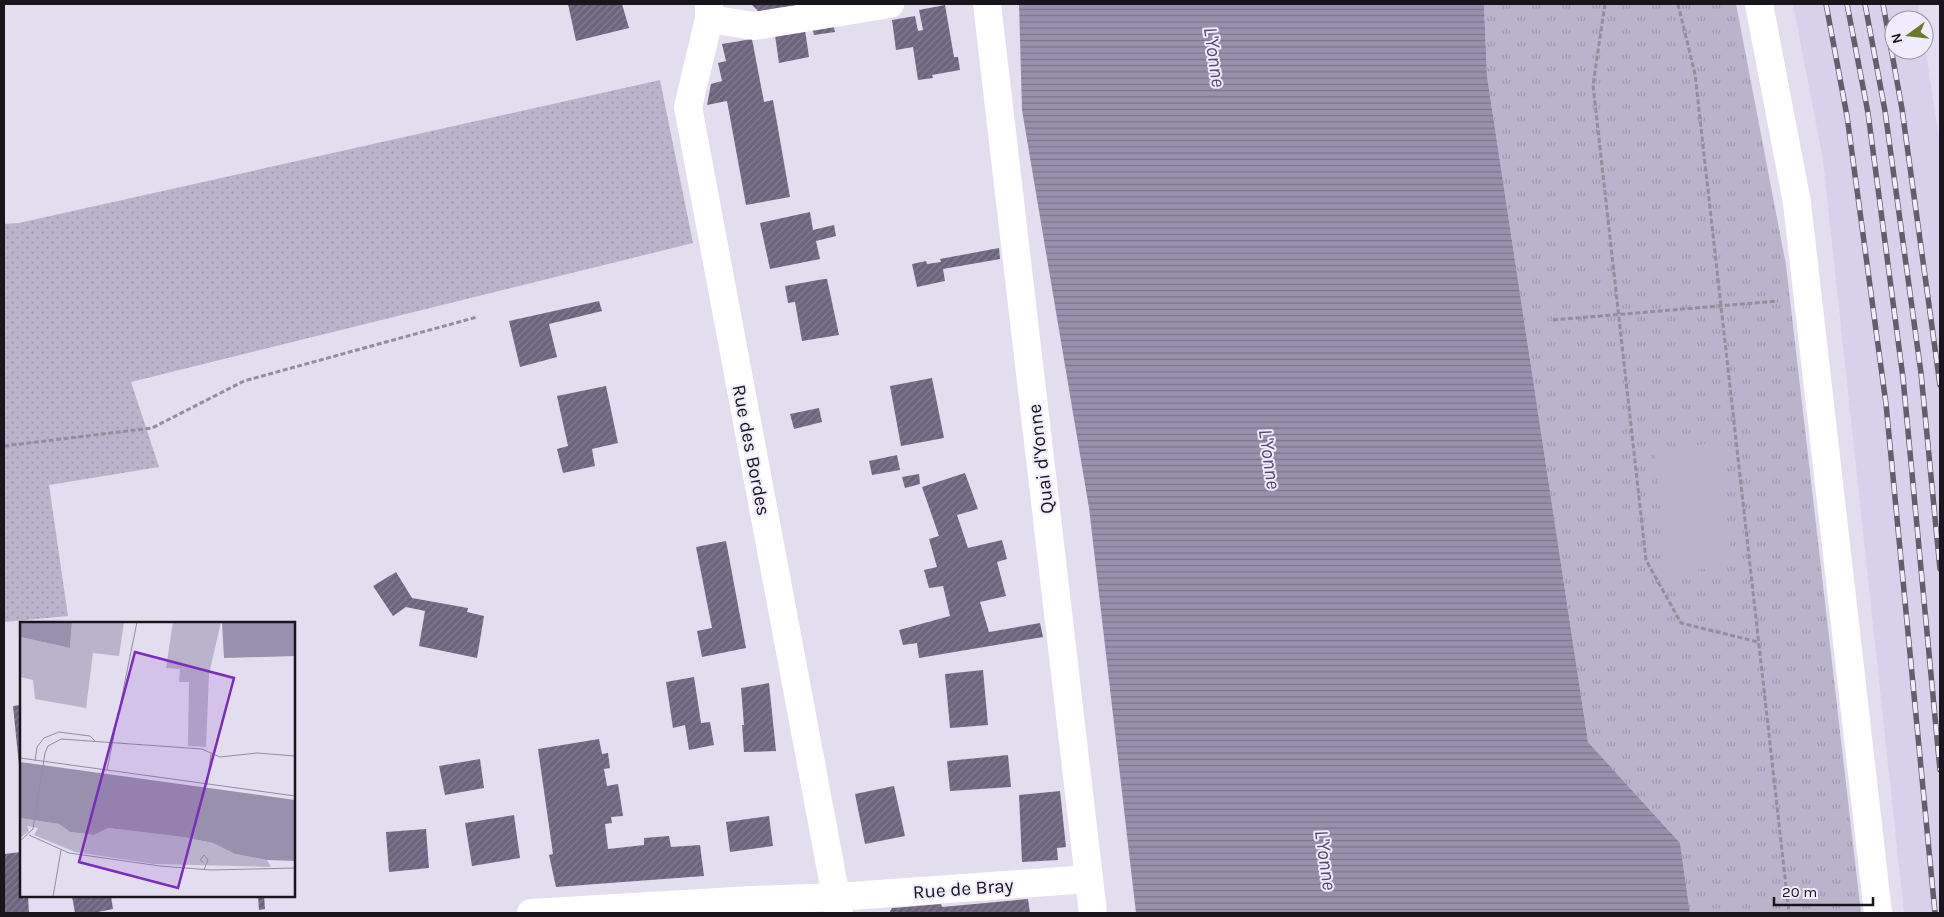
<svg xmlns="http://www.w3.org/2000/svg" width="1944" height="917" font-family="Karla,sans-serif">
  <defs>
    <pattern id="grass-dots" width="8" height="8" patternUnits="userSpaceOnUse" patternTransform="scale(1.25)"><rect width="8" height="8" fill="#bab3cc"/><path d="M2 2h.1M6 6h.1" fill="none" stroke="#9f99af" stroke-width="1.8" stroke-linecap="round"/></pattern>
    <pattern id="park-tufts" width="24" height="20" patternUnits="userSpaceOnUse" patternTransform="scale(1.25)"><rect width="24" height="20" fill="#bab3cc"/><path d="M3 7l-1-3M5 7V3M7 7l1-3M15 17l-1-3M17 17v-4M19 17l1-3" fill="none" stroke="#9f99af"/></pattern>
    <pattern id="water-rules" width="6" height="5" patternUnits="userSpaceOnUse" patternTransform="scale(1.25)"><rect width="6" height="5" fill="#9990ae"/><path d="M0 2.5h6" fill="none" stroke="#7c758d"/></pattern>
    <pattern id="building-hatch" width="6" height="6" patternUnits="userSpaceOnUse" patternTransform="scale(1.25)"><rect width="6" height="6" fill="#6d6480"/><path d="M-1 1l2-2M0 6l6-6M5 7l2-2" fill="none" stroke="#847e92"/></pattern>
  </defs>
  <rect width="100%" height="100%" fill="#e3ddf0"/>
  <!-- built -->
  <polygon fill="#d9d1eb" points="1793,4 1918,4 1921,20 1894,20 1894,50 1924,50 1924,40 1940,145 1940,913 1904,913 1823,160"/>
  <!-- grass -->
  <polygon fill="url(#grass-dots)" points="660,80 693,243 131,382 159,467 49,485 68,616 4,622 4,224 19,223"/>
  <!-- park -->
  <polygon fill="url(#park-tufts)" points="1484,4 1736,4 1786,265 1861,913 1690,913 1680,843 1588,742 1487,76"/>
  <!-- pitch -->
  <polygon fill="#bab3cc" points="1719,443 1732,566 1666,573 1655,449"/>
  <!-- water -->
  <polygon fill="url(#water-rules)" points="1019,4 1484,4 1487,76 1588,742 1680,843 1690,913 1136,913 1089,508 1022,110"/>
  <!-- building -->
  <g fill="url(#building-hatch)">
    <polygon points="568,4 622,4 629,28 576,41"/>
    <polygon points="751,4 804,4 804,5 769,14 758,11"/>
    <polygon points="945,5 954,57 958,57 960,70 932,75 933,78 918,80 913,47 896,50 892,20 915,16 918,31 923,30 919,10"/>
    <polygon points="833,24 835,32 814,35 812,28"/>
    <polygon points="805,30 809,57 779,63 775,35"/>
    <polygon points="752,39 764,102 773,100 790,197 746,205 727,101 707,105 711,84 722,81 718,63 726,61 722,44"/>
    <polygon points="810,212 813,230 834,225 836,236 816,241 820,259 770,269 760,223"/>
    <polygon points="999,248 1000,259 943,269 945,281 917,287 912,264 926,261 927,264 941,262 940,259"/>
    <polygon points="824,279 827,279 839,335 802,341 795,302 788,303 785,286"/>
    <polygon points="599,301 602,311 549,324 557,357 520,367 509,321"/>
    <polygon points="932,378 944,438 901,446 890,386"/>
    <polygon points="606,386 618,443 592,449 595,466 563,473 557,449 568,446 557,396"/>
    <polygon points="819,408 822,422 794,429 790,414"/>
    <polygon points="897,455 900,470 872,475 869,461"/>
    <polygon points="965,473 978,509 957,515 968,548 1002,540 1007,559 997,562 1006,596 980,602 989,632 1040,623 1043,637 919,658 917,643 903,645 899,630 950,616 943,586 929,588 924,570 937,567 929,539 939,536 922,487"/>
    <polygon points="919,474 920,484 905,488 902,477"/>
    <polygon points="726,541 746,648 702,657 697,631 712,628 696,547"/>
    <polygon points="396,572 412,598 468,608 467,612 484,616 477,658 419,646 425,611 406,607 393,616 373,586"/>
    <polygon points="983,670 988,725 950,728 945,674"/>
    <polygon points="694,677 701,723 710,722 714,745 689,750 685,725 673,728 666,682"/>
    <polygon points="769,683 776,751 744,752 742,725 744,725 741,688"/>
    <polygon points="21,705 21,774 20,775 13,706"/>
    <polygon points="599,739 602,754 608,753 610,768 604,769 607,786 618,784 623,816 611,817 612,823 605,824 608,849 644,845 644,838 669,836 671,847 700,845 704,876 556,887 549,855 553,854 538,749"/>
    <polygon points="1008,755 1011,787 950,791 947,761"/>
    <polygon points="480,759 484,788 445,795 439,766"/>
    <polygon points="894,786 905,836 865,844 855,794"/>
    <polygon points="1060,791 1066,847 1057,848 1058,860 1022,862 1019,795"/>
    <polygon points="514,815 520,858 472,866 465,823"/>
    <polygon points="769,816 773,846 730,852 726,822"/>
    <polygon points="426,829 429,868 389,872 386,832"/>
    <polygon points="21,852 21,896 28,896 29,913 4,913 4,854"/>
    <polygon points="72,896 111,896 113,909 93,913 75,913"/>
    <polygon points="258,896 264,896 265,909 259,910"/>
    <polygon points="1028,899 1030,913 889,913 892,908 894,908 941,904 942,907"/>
  </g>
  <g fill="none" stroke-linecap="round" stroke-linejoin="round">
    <!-- path -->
    <g stroke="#928e9b" stroke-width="3" stroke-dasharray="5 2.5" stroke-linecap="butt">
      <polyline points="1605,4 1593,85 1646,560 1681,623 1758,642"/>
      <polyline points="1678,4 1695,74 1789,913"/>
      <polyline points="1553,320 1778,301"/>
      <polyline points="4,446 152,428 244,381 477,317"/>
    </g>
    <!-- minor -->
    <g stroke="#fff" stroke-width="28">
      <polyline points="709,4 709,19 688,107 836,897 1089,879"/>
      <polyline points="987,4 1093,913"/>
      <polyline points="1759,4 1797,203 1878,913"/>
      <polyline points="709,19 754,26 890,4"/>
    </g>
    <!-- tertiary -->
    <polyline stroke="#fff" stroke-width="28" points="531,913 752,900 836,897 839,913"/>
    <defs>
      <g id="rail">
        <polyline points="1826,4 1847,116 1886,404 1935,913"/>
        <polyline points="1847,4 1868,113 1903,378 1940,770"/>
        <polyline points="1865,4 1885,111 1921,373 1940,569"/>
        <polyline points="1883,4 1902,109 1940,385"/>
      </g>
    </defs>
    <!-- rail casing -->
    <use href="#rail" stroke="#625f69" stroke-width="5.5"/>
    <!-- rail -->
    <use href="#rail" stroke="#f0ebfd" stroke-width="4" stroke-dasharray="11" stroke-linecap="butt"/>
  </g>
  <g text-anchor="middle" stroke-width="4" stroke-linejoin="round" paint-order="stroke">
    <!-- street labels -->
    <g font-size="19" fill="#18161c" stroke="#f0ebfd">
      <text transform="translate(752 450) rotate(79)" y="7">Rue des Bordes</text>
      <text transform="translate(1040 459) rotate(-97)" y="7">Quai d'Yonne</text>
      <text transform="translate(963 888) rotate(-4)" y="7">Rue de Bray</text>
    </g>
    <!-- water labels -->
    <g font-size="20" font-style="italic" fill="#564773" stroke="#f0ebfd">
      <text transform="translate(1215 57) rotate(82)" y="7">L'Yonne</text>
      <text transform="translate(1270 459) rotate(82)" y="7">L'Yonne</text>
      <text transform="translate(1326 860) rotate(82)" y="7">L'Yonne</text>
    </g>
  </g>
  <!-- overview -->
  <g transform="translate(20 622)">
    <rect width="275" height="275" fill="#e3ddf0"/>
    <path d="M52,0H104L99,34L73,31L66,86L15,77L13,58L0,55V15L50,26ZM153,0H201L189,52L186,125L168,124L169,60H159L160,47L146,46Z" fill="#bab3cc"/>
    <path d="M0,196L39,202L50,210L74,213L88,206L163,215L193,221L215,232L247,238L251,245L134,242L55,230L14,213L18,206L7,204L9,209L0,216Z" fill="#bab3cc"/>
    <path d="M0,0H52L50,26L0,15ZM202,0H275V34L204,36ZM0,140L275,178V239L247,238L215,232L193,221L163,215L88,206L74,213L50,210L39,202L0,196Z" fill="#9990ae"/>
    <path fill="none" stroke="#928d9b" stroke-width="1" d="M0,136L275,174M15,139L17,125L24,116L39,110L70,114L75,119M87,148L117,0M187,163L191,132M9,213L49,231L140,244L191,248L275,246M0,219L13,207L25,131L28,124L41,117L182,127L200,135L237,131L275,134M184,248L188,238L184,233L180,238L184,241M33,275L41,228"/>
    <path fill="#7b2cbf" fill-opacity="0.15" stroke="#7b2cbf" stroke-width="2.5" d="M115,30L214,56L158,266L59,240Z"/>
    <rect width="275" height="275" fill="none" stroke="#18161c" stroke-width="2.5"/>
  </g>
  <!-- border -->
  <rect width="1944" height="917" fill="none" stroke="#18161c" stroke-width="10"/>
  <!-- north arrow -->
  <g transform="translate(1909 35) rotate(255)"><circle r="24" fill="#f0ebfd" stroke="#9a96a3"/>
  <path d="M0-4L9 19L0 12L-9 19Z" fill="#6b7a28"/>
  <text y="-8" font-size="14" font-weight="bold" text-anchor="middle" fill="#18161c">N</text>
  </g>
  <!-- scale -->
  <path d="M1774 897v8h99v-8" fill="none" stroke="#18161c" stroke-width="2.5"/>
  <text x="1782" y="897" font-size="15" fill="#18161c" stroke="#f0ebfd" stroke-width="4" paint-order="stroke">20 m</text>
</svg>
